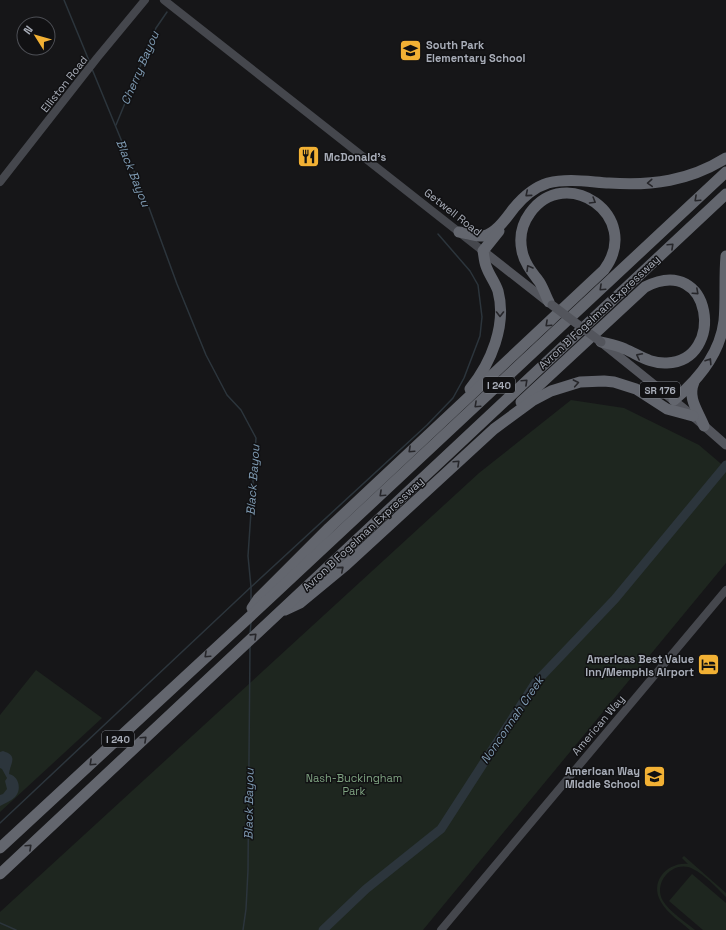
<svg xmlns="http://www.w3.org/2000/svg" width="726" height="930" font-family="'Space Grotesk',sans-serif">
  <rect width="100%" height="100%" fill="#161618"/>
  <!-- green -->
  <g fill="#1e261f">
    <polygon points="571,400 624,408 699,445 726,468 726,563 423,930 0,930 0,912 479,473"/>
    <polygon points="36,670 102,718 0,812 0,715"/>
    <path d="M684,856L726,893V897C717,888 704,874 693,869C674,859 652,882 663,901C669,911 685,922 695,930H690C681,922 667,913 661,902C649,882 667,862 688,864L682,858Z"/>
    <polygon points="692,874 726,903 726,930 703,930 669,901"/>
  </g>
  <!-- water -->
  <path fill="#2c353c" d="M3,751C19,756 10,763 9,774C19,776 22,790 15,797C11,801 5,803 0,806V795L3,794L7,789L5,781L7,778L2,769L0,768V752Z"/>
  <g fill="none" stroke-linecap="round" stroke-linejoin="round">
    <!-- stream -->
    <g stroke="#2c353c" stroke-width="1.5">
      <polyline points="64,0 90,63"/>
      <polyline points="92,69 148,205 177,284 206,355 227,395 241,410 256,438 248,556 251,587 251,602"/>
      <polyline points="116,125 156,28 167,12"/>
      <polyline points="250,634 251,622"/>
      <polyline points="0,823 251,587 427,425 453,398 464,378 480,336 482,317 478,285 470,271 438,234"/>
      <polyline points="0,923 16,930"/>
      <polyline points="243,930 246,909 248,870 250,646"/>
    </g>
    <!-- river -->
    <polyline stroke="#2c353c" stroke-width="9" points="323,930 366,889 441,829 536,682 615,599 726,465"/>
    <!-- secondary -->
    <g stroke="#45474d" stroke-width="8">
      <polyline points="164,0 483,251"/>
      <polyline points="0,182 97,58 145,0"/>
      <polyline points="441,930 726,590"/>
    </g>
    <!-- primary -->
    <g stroke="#53555c" stroke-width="9">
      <polyline points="483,251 548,302"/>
      <polyline points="601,342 693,416 726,445"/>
    </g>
    <!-- highway -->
    <g stroke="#63666e" stroke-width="11">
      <path d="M459,232C467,233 476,237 483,236C496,234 507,217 514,208C523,197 535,187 548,183C568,178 590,182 609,183C652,186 689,181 726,158"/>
      <path d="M694,382C687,398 698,411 704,426"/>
      <path d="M470,389C491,363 507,325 498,291C495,282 489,275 486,266C484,261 484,255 483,251L499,231"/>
      <path d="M674,400C698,380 720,354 724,321C726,300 724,278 726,256"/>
      <path d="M521,402L645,287C713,252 726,361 667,363C650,364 639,355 625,349C617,345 609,344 601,342"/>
      <path d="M252,608L258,599L329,528L604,270C644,216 565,163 530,213C522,224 519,237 522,251C524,262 531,271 538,280C543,286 545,295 549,302"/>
      <polyline points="285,610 300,603 346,565 494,429 532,401 551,391 580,382 604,381 614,382 636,389 667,409 693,416"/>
      <polyline points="0,848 271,597 726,172"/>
      <polyline points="0,874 726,194"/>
    </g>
    <!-- primary-bridge -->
    <polyline stroke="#53555c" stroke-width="9" points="552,305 601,342"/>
  </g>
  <!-- one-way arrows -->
  <defs><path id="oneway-chevron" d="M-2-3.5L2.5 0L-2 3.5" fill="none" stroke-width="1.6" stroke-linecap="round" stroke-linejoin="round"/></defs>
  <g stroke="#26262a">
    <use href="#oneway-chevron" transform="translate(650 183) rotate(176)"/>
    <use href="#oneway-chevron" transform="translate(528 194) rotate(140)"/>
    <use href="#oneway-chevron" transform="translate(697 199) rotate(137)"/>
    <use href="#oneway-chevron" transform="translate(593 201) rotate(31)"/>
    <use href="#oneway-chevron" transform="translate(671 246) rotate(-43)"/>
    <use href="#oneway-chevron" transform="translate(529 268) rotate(-121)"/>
    <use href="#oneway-chevron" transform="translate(602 288) rotate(137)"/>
    <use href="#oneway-chevron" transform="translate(696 292) rotate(42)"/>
    <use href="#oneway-chevron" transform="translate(500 314) rotate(90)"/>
    <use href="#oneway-chevron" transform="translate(548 324) rotate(137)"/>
    <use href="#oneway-chevron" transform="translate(639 356) rotate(-153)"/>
    <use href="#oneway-chevron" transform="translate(709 361) rotate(-57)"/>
    <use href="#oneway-chevron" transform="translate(525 382) rotate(-43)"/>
    <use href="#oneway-chevron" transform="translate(576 383) rotate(-11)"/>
    <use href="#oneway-chevron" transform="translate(477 405) rotate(137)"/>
    <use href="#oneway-chevron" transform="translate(411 450) rotate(137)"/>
    <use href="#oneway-chevron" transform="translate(457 463) rotate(-43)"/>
    <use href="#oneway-chevron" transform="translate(382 494) rotate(137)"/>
    <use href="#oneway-chevron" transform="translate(341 569) rotate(-41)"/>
    <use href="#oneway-chevron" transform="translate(254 636) rotate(-44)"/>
    <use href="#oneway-chevron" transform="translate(207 655) rotate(137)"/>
    <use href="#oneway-chevron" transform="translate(144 739) rotate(-43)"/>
    <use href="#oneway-chevron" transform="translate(92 763) rotate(137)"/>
    <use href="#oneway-chevron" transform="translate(29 847) rotate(-43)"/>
  </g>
  <!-- icons -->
  <defs>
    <symbol id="school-square" viewBox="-11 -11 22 22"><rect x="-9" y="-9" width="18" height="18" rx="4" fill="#f2b134" stroke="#111113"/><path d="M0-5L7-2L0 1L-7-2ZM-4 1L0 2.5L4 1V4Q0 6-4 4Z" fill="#111"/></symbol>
    <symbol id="restaurant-square" viewBox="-11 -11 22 22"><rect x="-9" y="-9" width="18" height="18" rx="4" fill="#f2b134" stroke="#111113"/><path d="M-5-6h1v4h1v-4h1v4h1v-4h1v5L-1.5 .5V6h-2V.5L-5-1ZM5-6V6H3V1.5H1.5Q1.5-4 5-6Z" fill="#111"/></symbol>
    <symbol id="hotel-square" viewBox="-11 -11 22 22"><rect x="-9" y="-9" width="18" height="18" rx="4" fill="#f2b134" stroke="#111113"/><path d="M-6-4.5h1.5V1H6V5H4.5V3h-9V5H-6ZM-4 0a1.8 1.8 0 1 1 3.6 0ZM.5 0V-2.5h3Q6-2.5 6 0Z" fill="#111"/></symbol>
  </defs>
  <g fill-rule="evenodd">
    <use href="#school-square" x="398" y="38" width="25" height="25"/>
    <use href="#restaurant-square" x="296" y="144" width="25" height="25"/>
    <use href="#hotel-square" x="696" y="652" width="25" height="25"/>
    <use href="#school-square" x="642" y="764" width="25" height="25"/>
  </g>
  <g text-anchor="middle" stroke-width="3" stroke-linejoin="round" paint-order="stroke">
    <!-- shield labels -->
    <g fill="#111113" stroke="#7b7e86" stroke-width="1">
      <rect x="483" y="377" width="32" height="16" rx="3"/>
      <rect x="640" y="382" width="40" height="16" rx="3"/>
      <rect x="102" y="731" width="32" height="16" rx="3"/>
    </g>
    <g font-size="10" font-weight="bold" fill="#a8adb8">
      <text x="499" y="389">I 240</text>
      <text x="660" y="394">SR 176</text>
      <text x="118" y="743">I 240</text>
    </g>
    <!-- poi labels -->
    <g font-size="11" font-weight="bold" fill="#a8adb8" stroke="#111113" text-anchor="start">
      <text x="426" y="49">South Park<tspan x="426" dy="13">Elementary School</tspan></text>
      <text x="324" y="161">McDonald's</text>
      <text x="694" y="663" text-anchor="end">Americas Best Value<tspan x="694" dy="13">Inn/Memphis Airport</tspan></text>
      <text x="640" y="775" text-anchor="end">American Way<tspan x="640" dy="13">Middle School</tspan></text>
    </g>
    <!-- street labels -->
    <g font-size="11" fill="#a8adb8" stroke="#111113">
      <text transform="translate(64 84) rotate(-52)" y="4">Elliston Road</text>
      <text transform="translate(453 212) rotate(38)" y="4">Getwell Road</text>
      <text transform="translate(599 312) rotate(-43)" y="4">Avron B Fogelman Expressway</text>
      <text transform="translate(363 534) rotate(-43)" y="4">Avron B Fogelman Expressway</text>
      <text transform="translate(598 725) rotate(-50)" y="4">American Way</text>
    </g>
    <!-- park labels -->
    <g font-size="11" fill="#7fa381" stroke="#111113">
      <text x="354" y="782">Nash-Buckingham<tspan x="354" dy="13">Park</tspan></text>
    </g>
    <!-- water labels -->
    <g font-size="12" font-style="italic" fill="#7f9bb3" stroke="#111113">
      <text transform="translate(140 68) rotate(-67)" y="4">Cherry Bayou</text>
      <text transform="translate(133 173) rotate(68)" y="4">Black Bayou</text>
      <text transform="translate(253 480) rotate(-86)" y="4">Black Bayou</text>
      <text transform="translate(512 720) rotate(-56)" y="4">Nonconnah Creek</text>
      <text transform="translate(249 804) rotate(-89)" y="4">Black Bayou</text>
    </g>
  </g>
  <!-- north arrow -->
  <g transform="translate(36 36) rotate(307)"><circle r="19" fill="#111113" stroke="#4d4f55"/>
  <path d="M0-3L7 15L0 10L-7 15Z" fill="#f2b134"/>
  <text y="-6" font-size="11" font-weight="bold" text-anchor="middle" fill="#a8adb8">N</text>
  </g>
</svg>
